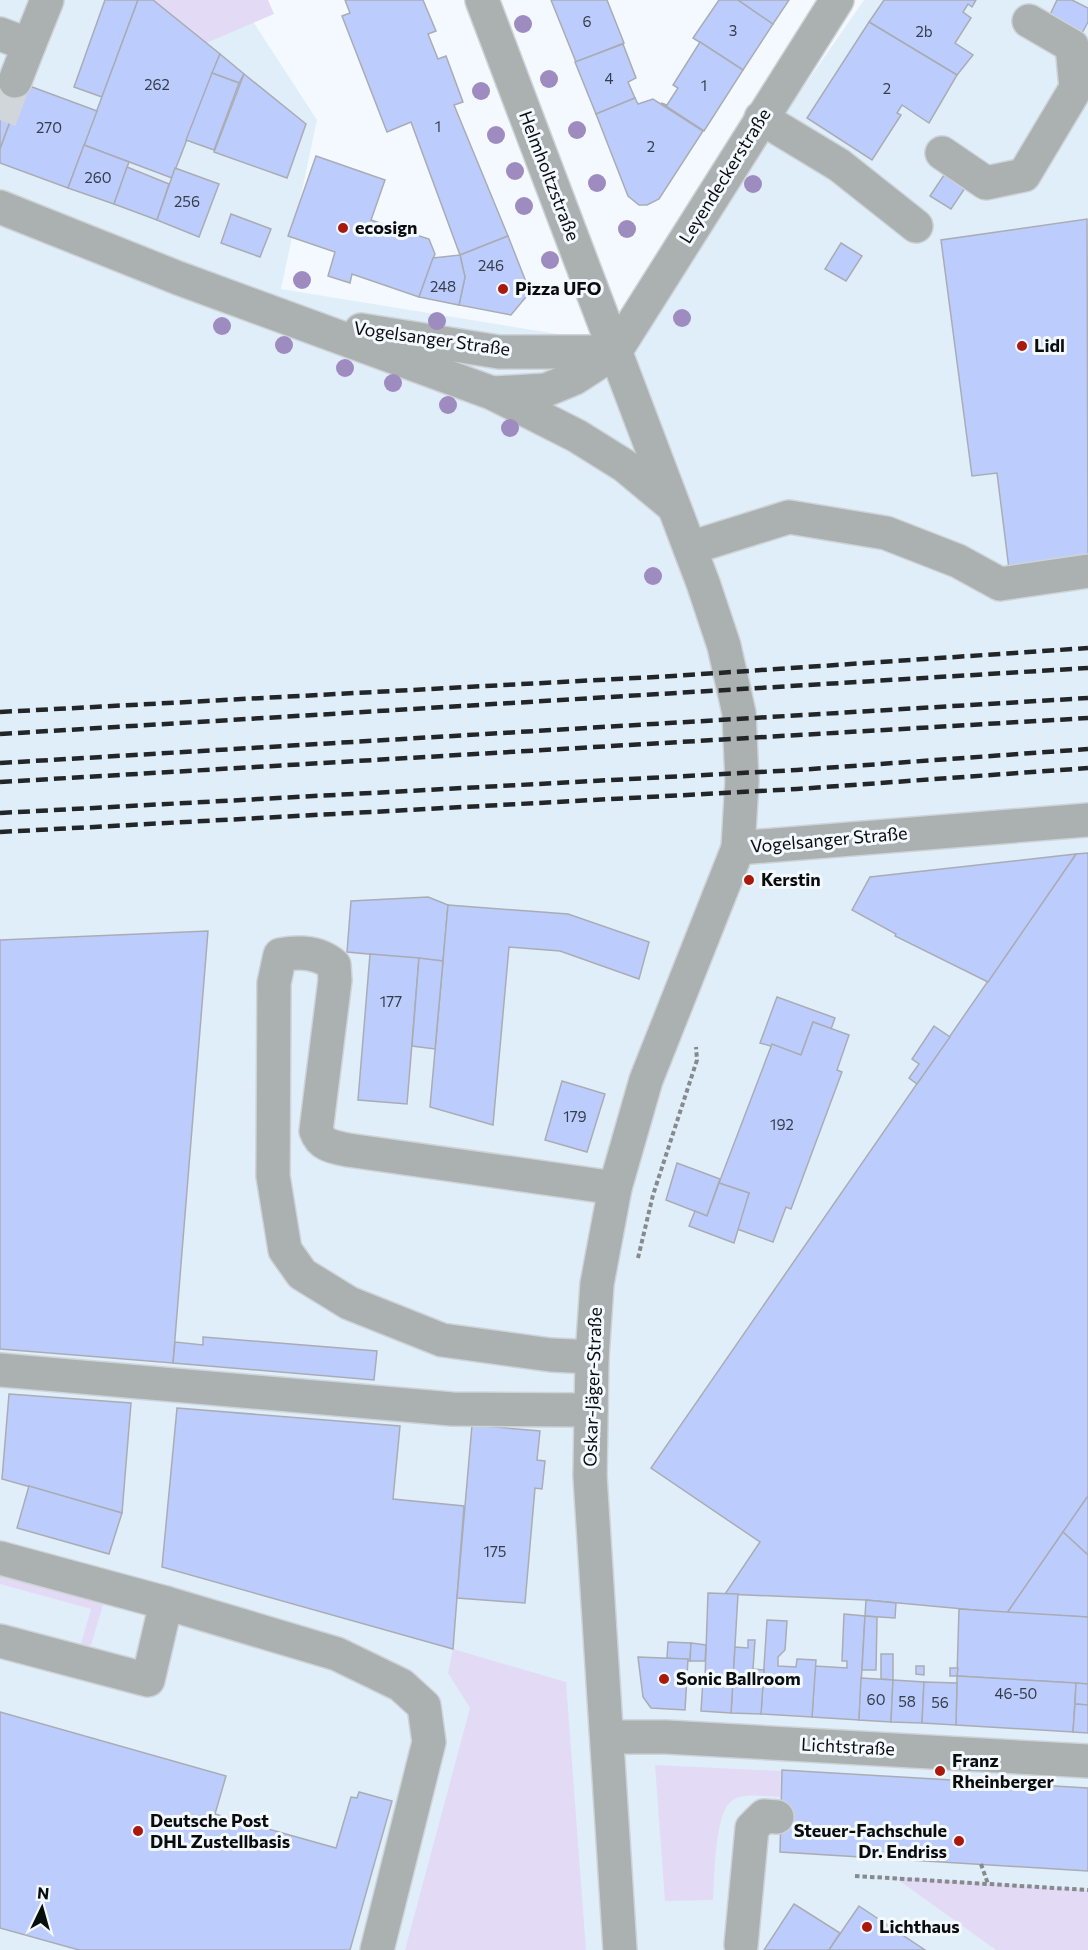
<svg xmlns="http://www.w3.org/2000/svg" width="1088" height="1950" font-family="Commissioner,sans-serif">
  <rect width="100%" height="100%" fill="#f3f9fe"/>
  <!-- built -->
  <polygon fill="#e0eef9" points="0,0 239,0 317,120 281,289 601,341 707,226 864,0 1088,0 1088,1950 0,1950"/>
  <!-- green -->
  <g fill="#e3dbf5">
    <polygon points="153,0 268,0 274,14 206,43"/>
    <polygon points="0,1569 98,1596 103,1605 91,1645 80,1647 91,1609 0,1584"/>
    <polygon points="453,1649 566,1682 586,1950 405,1950 470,1708 448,1673"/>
    <path d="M655,1765L781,1771L780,1797C766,1797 745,1792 733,1800C714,1811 715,1878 713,1900L665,1901Z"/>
    <polygon points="894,1877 1088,1890 1088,1950 996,1950"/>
  </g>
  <!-- building -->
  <g fill="#bccdfd" stroke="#aaacb4" stroke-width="1.5">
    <polygon points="105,0 138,0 102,97 74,87"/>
    <polygon points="138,0 153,0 220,54 172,178 84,145"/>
    <polygon points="345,0 423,0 436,31 428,34 438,59 446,56 463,102 454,105 508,236 460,255 411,122 387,132 342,16 350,13"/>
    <polygon points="551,0 607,0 624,43 576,62"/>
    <polygon points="719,0 738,0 773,24 743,70 693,38"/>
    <polygon points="738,0 789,0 773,24"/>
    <polygon points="884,0 976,0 972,7 968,4 963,12 971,18 955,43 973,55 957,75 869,22"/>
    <polygon points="1057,0 1072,0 1088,8 1088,22 1082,33 1049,17"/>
    <polygon points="869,22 957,75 929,123 902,105 897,113 901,115 872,160 807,118"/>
    <polygon points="700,42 743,70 704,131 661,103 667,105 678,88 673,85"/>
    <polygon points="623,44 636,78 628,82 635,98 596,114 575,62"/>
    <polygon points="220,54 244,74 239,83 212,73"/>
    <polygon points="212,73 239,83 214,150 186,140"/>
    <polygon points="244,74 306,124 287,178 214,152"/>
    <polygon points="0,75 24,84 0,149"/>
    <polygon points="24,84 97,111 68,188 0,163 0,149"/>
    <polygon points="635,98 638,104 653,99 703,131 659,199 647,205 639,205 628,196 596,114"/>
    <polygon points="84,145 129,162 114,204 68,188"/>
    <polygon points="316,156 385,180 371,220 429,239 435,254 419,297 352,274 350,283 328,276 335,252 288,236"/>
    <polygon points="127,167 169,184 157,220 114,204"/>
    <polygon points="175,168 219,184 199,237 157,220"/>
    <polygon points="944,175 965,188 951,209 930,196"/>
    <polygon points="231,214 271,229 260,257 221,243"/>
    <polygon points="1087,219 1088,560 1009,569 997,473 972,476 941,240"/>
    <polygon points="508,236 530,292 511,315 459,305 465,277 460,255"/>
    <polygon points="841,243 862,256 846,281 825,269"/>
    <polygon points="460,255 465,277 459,305 419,297 433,258"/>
    <polygon points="1088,853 1088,1496 1007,1613 866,1600 725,1594 760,1542 651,1468 1076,854"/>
    <polygon points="1076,854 988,982 895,936 896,934 852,910 870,877"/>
    <polygon points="428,897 448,905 443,961 347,952 351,901"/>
    <polygon points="448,905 568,914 649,942 639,979 560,951 509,947 493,1125 430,1107"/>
    <polygon points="208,931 173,1363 0,1349 0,940"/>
    <polygon points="370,954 419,958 407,1104 358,1100"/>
    <polygon points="419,958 443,961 435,1049 412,1046"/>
    <polygon points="777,997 835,1018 831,1029 813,1022 801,1055 760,1043"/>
    <polygon points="813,1022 849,1035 837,1070 842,1072 791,1209 786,1207 773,1242 737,1229 749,1193 719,1183 772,1044 801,1055"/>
    <polygon points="934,1026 950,1037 917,1084 909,1078 919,1064 912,1059"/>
    <polygon points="562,1081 605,1094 587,1152 545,1140"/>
    <polygon points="677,1163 720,1179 707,1216 666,1200"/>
    <polygon points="719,1183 749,1193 734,1243 689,1226 695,1211 707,1216"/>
    <polygon points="203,1337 377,1351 374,1380 173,1363 175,1342 203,1345"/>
    <polygon points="9,1394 131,1403 122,1513 2,1479"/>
    <polygon points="177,1408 400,1426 393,1499 464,1506 453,1649 162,1567"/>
    <polygon points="472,1425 540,1431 537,1460 545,1461 542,1489 535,1488 525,1603 457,1598"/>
    <polygon points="29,1486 122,1513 109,1554 17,1528"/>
    <polygon points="1088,1496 1088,1555 1063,1532"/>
    <polygon points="1063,1532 1088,1555 1088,1617 1007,1613"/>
    <polygon points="708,1593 738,1594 733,1680 705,1679"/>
    <polygon points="866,1600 896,1603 895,1618 865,1616"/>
    <polygon points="959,1609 1088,1617 1088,1684 957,1676"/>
    <polygon points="844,1614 865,1616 859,1720 812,1717 815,1666 847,1668 847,1661 842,1661"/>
    <polygon points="865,1616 877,1617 876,1670 862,1670"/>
    <polygon points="767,1620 787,1621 785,1650 778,1657 778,1666 796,1667 797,1659 816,1660 812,1717 761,1714"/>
    <polygon points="748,1640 755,1640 753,1669 764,1670 761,1714 731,1713 735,1647 748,1648"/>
    <polygon points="668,1642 691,1643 690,1661 667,1658"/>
    <polygon points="691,1643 706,1645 705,1661 690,1661"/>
    <polygon points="881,1654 893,1654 893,1680 881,1679"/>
    <polygon points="638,1657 688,1659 685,1710 651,1708 643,1697"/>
    <polygon points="916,1666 924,1666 924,1675 916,1674"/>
    <polygon points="950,1668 958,1668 957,1676 950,1676"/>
    <polygon points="957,1676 1076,1683 1073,1732 956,1725"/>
    <polygon points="861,1678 893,1680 891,1722 859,1720"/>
    <polygon points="703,1679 733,1680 731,1713 701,1711"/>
    <polygon points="893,1680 924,1682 922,1723 891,1722"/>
    <polygon points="924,1682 957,1683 956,1725 922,1723"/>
    <polygon points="1076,1683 1088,1684 1088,1705 1075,1704"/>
    <polygon points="1075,1704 1088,1705 1088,1733 1073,1732"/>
    <polygon points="0,1712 226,1776 215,1814 336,1848 351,1797 357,1798 359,1792 392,1801 350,1950 79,1950 0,1928"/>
    <polygon points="782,1770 1088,1788 1088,1871 780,1852"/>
    <polygon points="794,1904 840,1933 829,1950 764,1950"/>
    <polygon points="859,1906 925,1950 829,1950"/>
  </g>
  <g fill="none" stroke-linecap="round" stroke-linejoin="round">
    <!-- minor-tunnel -->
    <polyline stroke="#d0d6da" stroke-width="33" stroke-dasharray="33 16" stroke-linecap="butt" points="0,120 15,81"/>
    <defs>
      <g id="minor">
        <polyline points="482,0 703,583 724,646 739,713 742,781 738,848 646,1080 615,1188 597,1284 592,1357 590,1476 620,1950"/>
        <polyline points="0,34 29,45 15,81"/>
        <polyline points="29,45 47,0"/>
        <polyline points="761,118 839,165 916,226"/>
        <polyline points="942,153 986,183 1024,175 1076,88 1072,46 1029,21"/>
        <polyline points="0,207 178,278 492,393 577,436 625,466 673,506"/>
        <polyline points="361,330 499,352 615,352"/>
        <polyline points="494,393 546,390 575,378 615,352 837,0"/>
        <polyline points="690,548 789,517 886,533 958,561 1000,584 1088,571"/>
        <polyline points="738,848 1088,820"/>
        <path d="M592,1357L551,1355L442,1340L349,1303L302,1274L285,1250L273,1176L274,983L280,955C300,951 319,952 334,965L335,980L316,1131C321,1146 334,1147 348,1150L615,1188"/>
        <polyline points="0,1370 452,1409 591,1410"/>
        <polyline points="0,1558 166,1603 337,1654 401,1685 424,1706 429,1742 377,1950"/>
        <polyline points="0,1641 148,1680 166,1603"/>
        <polyline points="608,1737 666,1737 1088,1761"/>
        <polyline points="741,1945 752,1828 764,1816 777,1817"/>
      </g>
    </defs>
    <!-- minor casing -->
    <use href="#minor" stroke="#ced3d8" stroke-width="36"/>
    <!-- path -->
    <g stroke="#868a8d" stroke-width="4" stroke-dasharray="4.5 3" stroke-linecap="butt">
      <polyline points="638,1258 653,1195 697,1060 696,1047"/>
      <polyline points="981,1864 988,1884"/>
      <polyline points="855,1876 1088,1890"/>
    </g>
    <!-- minor -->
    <use href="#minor" stroke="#abb0b0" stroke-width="33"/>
    <!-- rail -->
    <g stroke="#232628" stroke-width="4.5" stroke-dasharray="12 6" stroke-linecap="butt">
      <polyline points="0,712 673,676 1088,648"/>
      <polyline points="0,734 1088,668"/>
      <polyline points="0,763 1088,698"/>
      <polyline points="0,782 1088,718"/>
      <polyline points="0,813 797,770 1088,749"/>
      <polyline points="0,832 797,789 1088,768"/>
    </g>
  </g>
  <!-- trees -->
  <g fill="#9e8bc0">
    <circle cx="523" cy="24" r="9"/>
    <circle cx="549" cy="79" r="9"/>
    <circle cx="481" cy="91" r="9"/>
    <circle cx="577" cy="130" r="9"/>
    <circle cx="496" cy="135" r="9"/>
    <circle cx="515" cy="171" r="9"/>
    <circle cx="597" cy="183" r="9"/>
    <circle cx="753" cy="184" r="9"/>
    <circle cx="524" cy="206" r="9"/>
    <circle cx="627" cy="229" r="9"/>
    <circle cx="550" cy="260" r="9"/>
    <circle cx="302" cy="280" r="9"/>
    <circle cx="682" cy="318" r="9"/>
    <circle cx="437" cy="321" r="9"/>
    <circle cx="222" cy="326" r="9"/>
    <circle cx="284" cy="345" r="9"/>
    <circle cx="345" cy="368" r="9"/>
    <circle cx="393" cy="383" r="9"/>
    <circle cx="448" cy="405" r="9"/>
    <circle cx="510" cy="428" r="9"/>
    <circle cx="653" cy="576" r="9"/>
  </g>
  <!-- markers -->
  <g fill="#aa190d" stroke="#f3f9fe" stroke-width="2">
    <circle cx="343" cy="228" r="6"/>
    <circle cx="503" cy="289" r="6"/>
    <circle cx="1022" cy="346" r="6"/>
    <circle cx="749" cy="880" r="6"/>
    <circle cx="664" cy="1679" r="6"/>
    <circle cx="940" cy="1771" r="6"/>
    <circle cx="138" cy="1831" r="6"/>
    <circle cx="959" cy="1841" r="6"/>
    <circle cx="867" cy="1927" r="6"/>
  </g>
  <g text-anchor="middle" stroke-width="6" stroke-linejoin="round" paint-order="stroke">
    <!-- number labels -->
    <g font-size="15" fill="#363d4a">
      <text x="587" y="27">6</text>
      <text x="733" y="36">3</text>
      <text x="924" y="37">2b</text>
      <text x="609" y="84">4</text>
      <text x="157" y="90">262</text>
      <text x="704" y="91">1</text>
      <text x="887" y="94">2</text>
      <text x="438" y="132">1</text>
      <text x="49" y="133">270</text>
      <text x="651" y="152">2</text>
      <text x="98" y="183">260</text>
      <text x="187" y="207">256</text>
      <text x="491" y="271">246</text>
      <text x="443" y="292">248</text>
      <text x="391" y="1007">177</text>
      <text x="575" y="1122">179</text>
      <text x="782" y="1130">192</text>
      <text x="495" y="1557">175</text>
      <text x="1016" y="1699">46-50</text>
      <text x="876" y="1705">60</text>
      <text x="907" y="1707">58</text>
      <text x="940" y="1708">56</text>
    </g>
    <!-- street labels -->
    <g font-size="18" fill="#0a0d0e" stroke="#f3f9fe">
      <text transform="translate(549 176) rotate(69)" y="6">Helmholtzstraße</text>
      <text transform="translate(725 176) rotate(-58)" y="6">Leyendeckerstraße</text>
      <text transform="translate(432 339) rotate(8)" y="6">Vogelsanger Straße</text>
      <text transform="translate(829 840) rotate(-5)" y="6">Vogelsanger Straße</text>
      <text transform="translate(593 1387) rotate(-88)" y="6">Oskar-Jäger-Straße</text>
      <text transform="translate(848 1747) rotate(3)" y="6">Lichtstraße</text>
    </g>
    <!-- poi labels -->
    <g font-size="18" font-weight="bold" fill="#0a0d0e" stroke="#f3f9fe" text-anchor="start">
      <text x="355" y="234">ecosign</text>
      <text x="515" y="295">Pizza UFO</text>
      <text x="1034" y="352">Lidl</text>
      <text x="761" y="886">Kerstin</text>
      <text x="676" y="1685">Sonic Ballroom</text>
      <text x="952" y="1767">Franz<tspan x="952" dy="21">Rheinberger</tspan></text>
      <text x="150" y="1827">Deutsche Post<tspan x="150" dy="21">DHL Zustellbasis</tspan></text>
      <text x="947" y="1837" text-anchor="end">Steuer-Fachschule<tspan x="947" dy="21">Dr. Endriss</tspan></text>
      <text x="879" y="1933">Lichthaus</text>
    </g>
  </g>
  <!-- north arrow -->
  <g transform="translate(42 1908) rotate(5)" stroke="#f3f9fe" stroke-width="4.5" paint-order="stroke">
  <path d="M0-4.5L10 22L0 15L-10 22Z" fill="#0a0d0e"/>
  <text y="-9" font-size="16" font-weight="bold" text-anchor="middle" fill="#0a0d0e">N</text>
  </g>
</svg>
